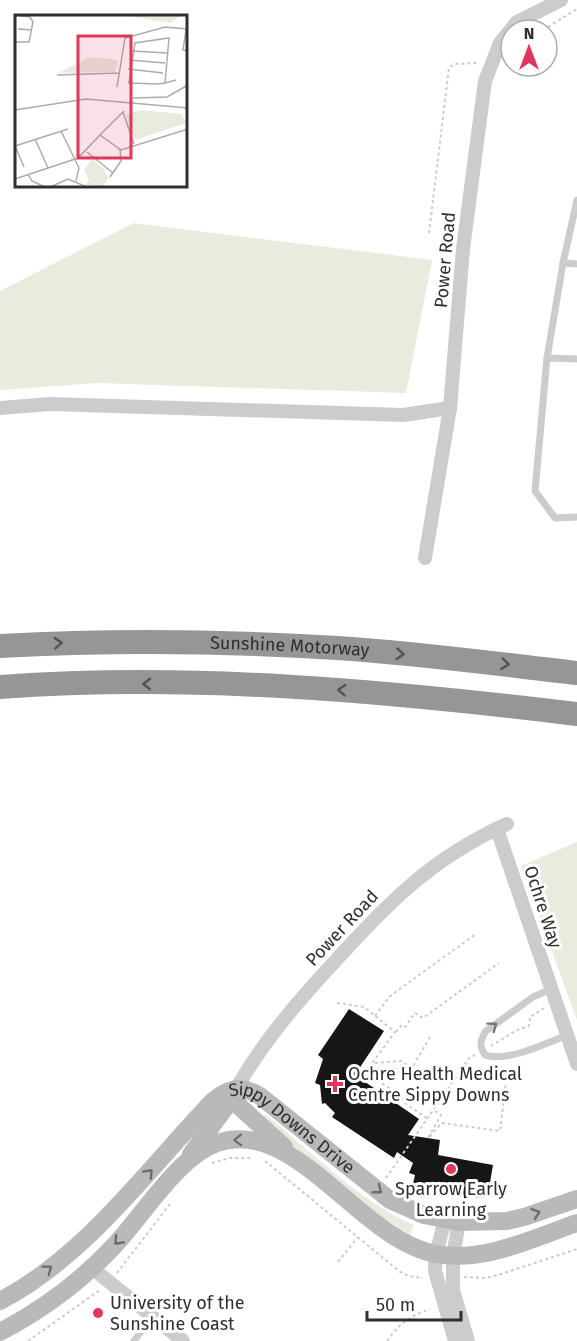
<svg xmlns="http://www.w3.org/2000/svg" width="577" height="1341" font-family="'Fira Sans',sans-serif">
  <rect width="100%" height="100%" fill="#fff"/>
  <!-- green -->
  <g fill="#e7ecde">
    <polygon points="134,223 432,260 406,393 97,383 0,390 0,291"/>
    <polygon points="577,842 577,1020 521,866"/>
    <path d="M265,1114C312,1152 359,1201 414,1225L410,1235L368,1209L261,1120Z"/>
  </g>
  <!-- building -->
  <polygon fill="#161616" points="349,1009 384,1031 355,1075 419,1119 408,1135 440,1140 438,1155 493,1165 488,1194 482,1192 481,1198 464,1198 463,1188 431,1185 430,1189 413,1184 415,1175 409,1173 413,1163 397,1152 394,1158 332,1117 335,1113 325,1103 322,1104 320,1085 315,1083 323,1059 318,1055"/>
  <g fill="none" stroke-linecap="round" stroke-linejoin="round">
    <!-- path -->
    <g stroke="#ccc" stroke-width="2" stroke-dasharray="3 3" stroke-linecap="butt">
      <polyline points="543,30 577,9"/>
      <polyline points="429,233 449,68 454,64 478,63"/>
      <polyline points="337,1003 364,1007 395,1032 365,1073 397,1093 406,1104 428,1119"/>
      <polyline points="375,1016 390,996 476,934"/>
      <polyline points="396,1032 402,1025 405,1027 415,1013 423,1018 499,963"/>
      <polyline points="491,1046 517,1030 529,1026 530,1017 544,1008"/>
      <polyline points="375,1063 401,1061 412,1068 430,1037"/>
      <polyline points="435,1111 441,1115 428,1138 442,1123 500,1131 507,1073"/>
      <polyline points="265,1161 399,1271 408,1276 423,1278"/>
      <polyline points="212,1163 230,1158 251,1158"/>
      <polyline points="386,1178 470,1057 475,1055"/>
      <polyline points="338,1262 358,1237"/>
      <polyline points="117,1273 170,1204"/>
      <polyline points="464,1277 486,1278 498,1275 577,1249"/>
      <polyline points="28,1341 100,1290"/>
      <path d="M387,1341C401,1322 408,1317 430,1309"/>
    </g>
    <!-- service -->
    <g stroke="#ccc" stroke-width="7">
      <polyline points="577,200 563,263 547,358 535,491 555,518 577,517"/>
      <polyline points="563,263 577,264"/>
      <polyline points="547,358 577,359"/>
      <path d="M551,989L533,997L486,1031C480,1040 479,1046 485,1055C505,1063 548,1043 567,1035"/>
      <polyline points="134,1341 152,1317"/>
    </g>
    <!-- minor -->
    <g stroke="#ccc" stroke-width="14">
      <polyline points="0,408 50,404 403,415 450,408"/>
      <polyline points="425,558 450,408 463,249 485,81 500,43 517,22 561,0"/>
      <polyline points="497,829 577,1064"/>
      <path d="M236,1089C261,1045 293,1007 327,970C385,907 427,860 507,824"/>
      <polyline points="445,1220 436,1254 435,1271 455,1341"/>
      <polyline points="459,1222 453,1256 453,1290 468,1341"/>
      <polyline points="92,1268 183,1341"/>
    </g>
    <!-- secondary -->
    <g stroke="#b9b9b9" stroke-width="18">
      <polyline points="236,1089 235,1097 239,1106 284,1147"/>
      <polyline points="191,1154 228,1104 236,1089"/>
      <path id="s1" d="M0,1301C86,1256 147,1170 213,1101C228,1088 243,1085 260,1096L390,1200L424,1215L459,1222L507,1221L524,1217L577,1199"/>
      <path d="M0,1332C42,1310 80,1282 112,1248C143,1216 177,1157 217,1143C296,1116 359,1240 436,1254C484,1263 533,1238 577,1223"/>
    </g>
    <!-- motorway -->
    <g stroke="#969696" stroke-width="24">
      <path id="s2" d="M0,646C113,640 224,641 337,648C417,653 497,664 577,673"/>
      <path d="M0,687C192,673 386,691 577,714"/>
    </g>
  </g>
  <!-- one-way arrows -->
  <defs><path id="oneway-chevron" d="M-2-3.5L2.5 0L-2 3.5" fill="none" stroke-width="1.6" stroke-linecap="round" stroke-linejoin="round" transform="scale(1.5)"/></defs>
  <g stroke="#535353">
    <use href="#oneway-chevron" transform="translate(58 643) rotate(-3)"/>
    <use href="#oneway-chevron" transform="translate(400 654) rotate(5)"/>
    <use href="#oneway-chevron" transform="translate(505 664) rotate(7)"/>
    <use href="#oneway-chevron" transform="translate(147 684) rotate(180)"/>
    <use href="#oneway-chevron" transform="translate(342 690) rotate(-176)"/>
  </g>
  <use stroke="#767676" href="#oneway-chevron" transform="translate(493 1026) rotate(-37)"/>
  <g stroke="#6d6d6d">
    <use href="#oneway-chevron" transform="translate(238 1140) rotate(178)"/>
    <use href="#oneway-chevron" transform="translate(149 1173) rotate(-47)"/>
    <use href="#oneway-chevron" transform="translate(378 1190) rotate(38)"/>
    <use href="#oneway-chevron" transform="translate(536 1213) rotate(-19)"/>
    <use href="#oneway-chevron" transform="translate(118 1241) rotate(132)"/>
    <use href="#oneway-chevron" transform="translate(48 1269) rotate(-37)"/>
  </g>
  <!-- markers -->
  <g fill="#df385c" stroke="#fff" stroke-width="2">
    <path d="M332 1075h6v6h6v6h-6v6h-6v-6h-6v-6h6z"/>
    <circle cx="451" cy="1169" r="6"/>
    <circle cx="98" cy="1313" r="6"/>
  </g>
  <g text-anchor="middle" stroke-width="6" stroke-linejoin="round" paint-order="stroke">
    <!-- street labels -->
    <g font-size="18" fill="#2f2f2f" stroke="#fff">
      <text transform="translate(445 260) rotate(-85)" y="6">Power Road</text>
      <text dy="6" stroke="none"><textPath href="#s2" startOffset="290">Sunshine Motorway</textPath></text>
      <text transform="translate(543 907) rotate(72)" y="6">Ochre Way</text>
      <text transform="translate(342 928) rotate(-47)" y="6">Power Road</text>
      <text dy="6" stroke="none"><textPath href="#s1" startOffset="388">Sippy Downs Drive</textPath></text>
    </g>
    <!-- poi labels -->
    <g font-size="18" fill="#2f2f2f" stroke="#fff" text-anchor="start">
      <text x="348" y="1080">Ochre Health Medical<tspan x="348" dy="21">Centre Sippy Downs</tspan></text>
      <text x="451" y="1195" text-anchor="middle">Sparrow Early<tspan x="451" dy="21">Learning</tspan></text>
      <text x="110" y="1309">University of the<tspan x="110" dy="21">Sunshine Coast</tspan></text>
    </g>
  </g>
  <!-- overview -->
  <g transform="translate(15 15)">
    <rect width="172" height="172" fill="#fff"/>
    <path d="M106,0H167L155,8ZM75,42L103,45L100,57L43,58ZM125,95L167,99L171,108L120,125L111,100ZM77,144L89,154L93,164L87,172L71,170L74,165L69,155Z" fill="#e7ecde"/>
    <path fill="none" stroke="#acacac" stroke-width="1.5" d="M0,0L15,2L18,7L14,27H0M8,14H3L17,15M171,15L168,35L173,36M117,36L152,38M114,45L150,48M113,54L148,58M42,60L104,58M150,68L154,23L120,28L114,68L144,69L150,68L161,65M102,72L110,23L150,12L173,14M118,83L152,82L173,70M0,95L71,84L173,93M108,97L119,129M46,116L64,153L61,166M85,120L109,96M85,120L106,135L173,114M20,124L33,153M0,131L53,114M0,131L9,152M72,137L98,158M13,159L17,166L30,172M95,162L106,146L105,134M0,164L63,143L85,120M35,172L53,164L72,172"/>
    <path fill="#df385c" fill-opacity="0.15" stroke="#df385c" stroke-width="3" d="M63,21H116V143H63Z"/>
    <rect width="172" height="172" fill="none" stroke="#2f2f2f" stroke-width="3"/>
  </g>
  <!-- north arrow -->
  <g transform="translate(529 48)"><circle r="28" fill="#ffffff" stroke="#acacac" stroke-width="1.5"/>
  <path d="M0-4.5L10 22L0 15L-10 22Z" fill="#df385c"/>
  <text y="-9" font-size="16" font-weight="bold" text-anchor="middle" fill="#2f2f2f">N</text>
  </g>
  <!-- scale -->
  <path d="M367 1311v9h94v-9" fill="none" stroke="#2f2f2f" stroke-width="3"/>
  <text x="376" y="1311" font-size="18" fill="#2f2f2f" stroke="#ffffff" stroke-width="4.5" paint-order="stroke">50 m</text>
</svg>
